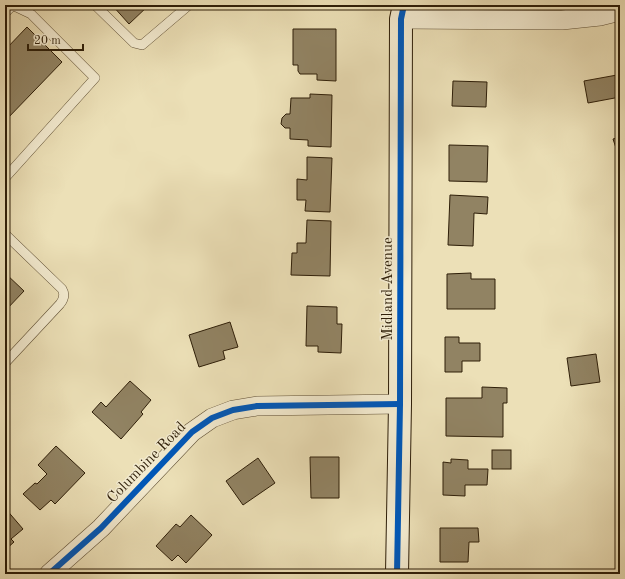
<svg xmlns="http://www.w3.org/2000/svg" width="625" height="579" font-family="'Old Standard TT',serif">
  <rect width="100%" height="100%" fill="#ece0b7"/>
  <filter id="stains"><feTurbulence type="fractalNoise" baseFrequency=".005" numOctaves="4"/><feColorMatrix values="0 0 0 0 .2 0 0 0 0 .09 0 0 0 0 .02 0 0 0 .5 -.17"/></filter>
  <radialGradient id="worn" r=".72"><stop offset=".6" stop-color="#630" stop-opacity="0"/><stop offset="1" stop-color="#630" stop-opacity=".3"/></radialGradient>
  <!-- building -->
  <g fill="#918363" stroke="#2e1e08">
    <polygon points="112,5 149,5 129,24"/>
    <polygon points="27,27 62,62 5,121 5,50"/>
    <polygon points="293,29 336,29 336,81 317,80 317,74 300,74 298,71 298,65 293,65"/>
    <polygon points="617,75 620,91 620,97 588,103 584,81"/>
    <polygon points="453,81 487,82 486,107 452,106"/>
    <polygon points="310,94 332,95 331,147 308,146 308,140 290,139 290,128 285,128 281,124 282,118 286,114 290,114 291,98 310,98"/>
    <polygon points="620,137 620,160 613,139"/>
    <polygon points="449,145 488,146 487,182 449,181"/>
    <polygon points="307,157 332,158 330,212 305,211 306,200 297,200 297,179 307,180"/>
    <polygon points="620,170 620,184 616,171"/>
    <polygon points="450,195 488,197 487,214 474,213 473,246 448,245"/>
    <polygon points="307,220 331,221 330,276 291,275 292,253 297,253 297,243 306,243"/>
    <polygon points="5,273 24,291 5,311"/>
    <polygon points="471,273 471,279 495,279 495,309 447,309 447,274"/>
    <polygon points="307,306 337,307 337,324 342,324 341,353 318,352 318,346 306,346"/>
    <polygon points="230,322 238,347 223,351 225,359 199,367 189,335"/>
    <polygon points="445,337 459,337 459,343 480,343 480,361 462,361 462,372 445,372"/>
    <polygon points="596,354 600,382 571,386 567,358"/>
    <polygon points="130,381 151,400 141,412 143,414 121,439 92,412 101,402 106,407"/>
    <polygon points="482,387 507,388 507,403 503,403 503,437 446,436 446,398 482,398"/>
    <polygon points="56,446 85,473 55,504 51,500 40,510 23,494 35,483 37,484 47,474 38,465"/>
    <rect x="492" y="450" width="19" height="19"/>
    <polygon points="310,457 339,457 339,498 311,498"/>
    <polygon points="258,458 275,483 243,505 226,481"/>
    <polygon points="451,459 468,460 468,469 488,469 487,485 465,485 465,496 443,495 443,462 451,463"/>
    <polygon points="5,508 23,529 11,539 14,542 5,550"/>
    <polygon points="191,515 212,535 186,563 178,555 172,561 156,546 176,524 180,527"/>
    <polygon points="440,528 478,528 479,542 469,542 468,562 440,562"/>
  </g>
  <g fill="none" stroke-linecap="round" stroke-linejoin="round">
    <defs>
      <g id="lane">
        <polyline points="95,5 134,43 142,45 189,5"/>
        <polyline points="5,13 12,6"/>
        <polyline points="5,178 95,78 31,14 12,5"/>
        <path d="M5,234L62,289C65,294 64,299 60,304L5,363"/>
      </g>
      <g id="street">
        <polyline points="401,19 562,20 600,16 620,11"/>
        <polyline points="49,574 101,528 192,432 212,418 233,410 257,406 400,404"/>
      </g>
      <polyline id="secondary" points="397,574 400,404 401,19 404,5"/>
    </defs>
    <!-- lane casing -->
    <use href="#lane" stroke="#5e4e34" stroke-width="10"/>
    <!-- street casing -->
    <use href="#street" stroke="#5e4e34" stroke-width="20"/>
    <!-- secondary casing -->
    <use href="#secondary" stroke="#2e1e08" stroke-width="24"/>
    <!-- lane -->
    <use href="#lane" stroke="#f3ebd0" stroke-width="9"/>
    <!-- street -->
    <use href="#street" stroke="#f3ebd0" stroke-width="19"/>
    <!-- secondary -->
    <use href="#secondary" stroke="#f3ebd0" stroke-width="22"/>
    <defs>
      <g id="cycleway">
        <polyline points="49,574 101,528 192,432 212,418 233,410 257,406 400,404"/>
        <polyline points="397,574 400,404 401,19 404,5"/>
      </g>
    </defs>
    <!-- cycleway casing -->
    <use href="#cycleway" stroke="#f3ebd0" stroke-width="8"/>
    <!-- cycleway -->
    <use href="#cycleway" stroke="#0057b8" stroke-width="6"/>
  </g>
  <g text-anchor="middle" stroke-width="3" stroke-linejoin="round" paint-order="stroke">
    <!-- street labels -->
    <g font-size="15" fill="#2e1e08" stroke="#f3ebd0">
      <text transform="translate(387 289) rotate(-90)" y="5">Midland Avenue</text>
      <text transform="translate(146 462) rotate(-46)" y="5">Columbine Road</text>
    </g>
  </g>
  <!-- margin -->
  <rect width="625" height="579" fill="none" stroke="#ece0b7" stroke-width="20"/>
  <rect x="6" y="6" width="613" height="567" fill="none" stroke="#2e1e08" stroke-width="2"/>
  <rect x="10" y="10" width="605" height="559" fill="none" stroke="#2e1e08"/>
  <!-- scale -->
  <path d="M28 44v6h55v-6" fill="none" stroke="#2e1e08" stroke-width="2"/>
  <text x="34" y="44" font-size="12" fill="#2e1e08" stroke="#f3ebd0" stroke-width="3" paint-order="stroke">20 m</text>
  <rect width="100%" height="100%" filter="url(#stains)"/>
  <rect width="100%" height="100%" fill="url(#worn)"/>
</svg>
